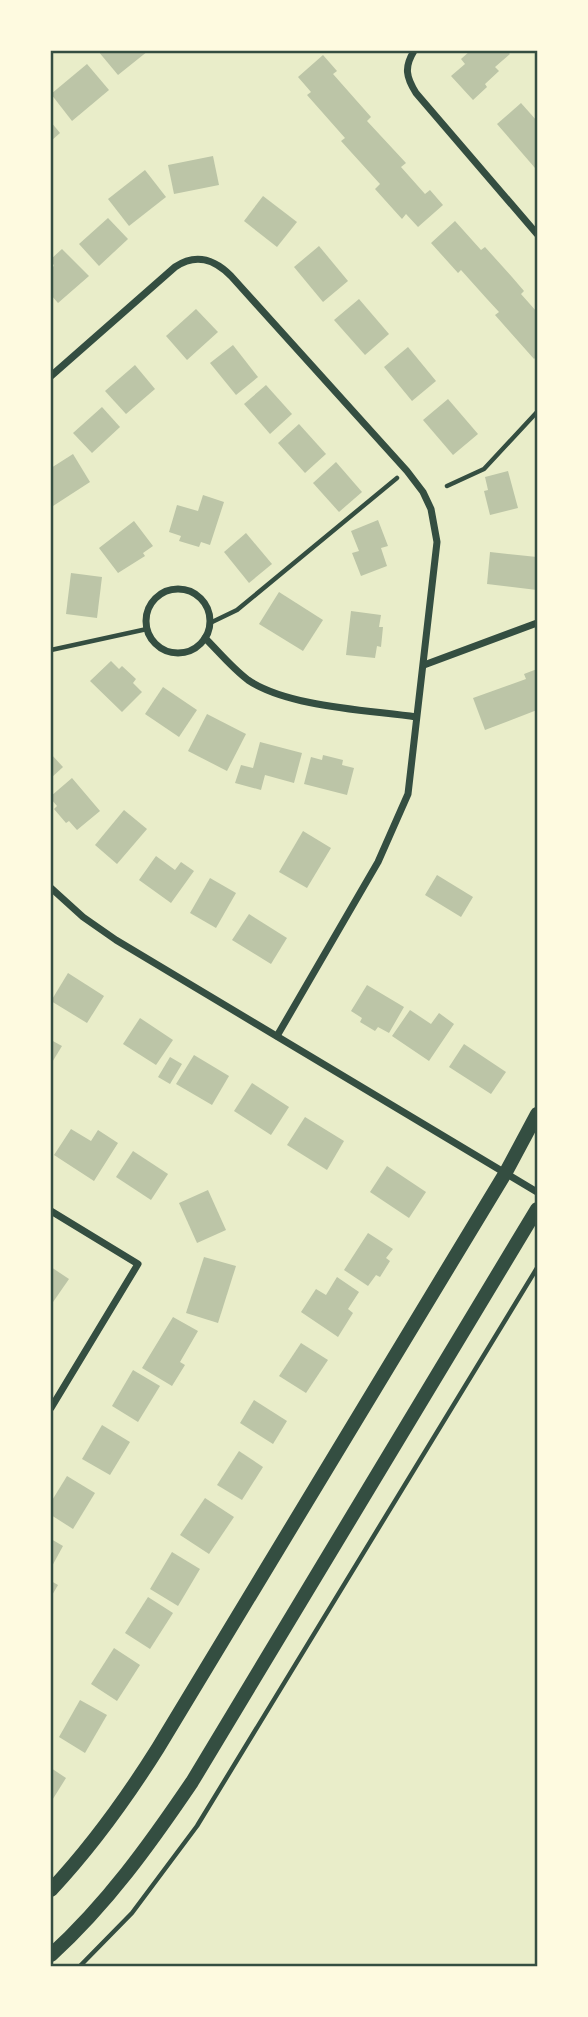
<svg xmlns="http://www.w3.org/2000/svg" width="588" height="2017" font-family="Raleway,sans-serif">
  <rect width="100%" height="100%" fill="#e9edc9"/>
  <!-- building -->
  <g fill="#bcc5a7">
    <polygon points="98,51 148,51 118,75"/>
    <polygon points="470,51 507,51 510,54 495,67 499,71 485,84 487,87 473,100 451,76 465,64 461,59"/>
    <polygon points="323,55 337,71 333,74 371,117 367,121 406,163 401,167 425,194 430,190 443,205 418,227 406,214 402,219 375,189 380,184 341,141 345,138 307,95 311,92 298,77"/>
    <polygon points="87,64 109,90 72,121 51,94"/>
    <polygon points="521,103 537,121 535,168 497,124"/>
    <polygon points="51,122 60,133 51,141"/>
    <polygon points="213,156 219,185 174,194 168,165"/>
    <polygon points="145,170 166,197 129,226 108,199"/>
    <polygon points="263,196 297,222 277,247 244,221"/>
    <polygon points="108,218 128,239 99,266 79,244"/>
    <polygon points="455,221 481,250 485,247 512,277 524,291 521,294 537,312 537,356 534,359 495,315 499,312 487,299 461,270 458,273 431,243"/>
    <polygon points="319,246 348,281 323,302 294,267"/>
    <polygon points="62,249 89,276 58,303 51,295 51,268 54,266 51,259"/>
    <polygon points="359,299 389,334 365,355 334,320"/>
    <polygon points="196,309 218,332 187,360 166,336"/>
    <polygon points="233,345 258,377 236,395 210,363"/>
    <polygon points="408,347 436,381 412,401 384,367"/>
    <polygon points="135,365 155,389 126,414 105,391"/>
    <polygon points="266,385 292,414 270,434 244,404"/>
    <polygon points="448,399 478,434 453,455 423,420"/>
    <polygon points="102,407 120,427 92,453 73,433"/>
    <polygon points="299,424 326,454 305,473 278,443"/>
    <polygon points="73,454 90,482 53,506 51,503 51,468"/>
    <polygon points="336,462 362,492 339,512 313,483"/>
    <polygon points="508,471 518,508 490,515 484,491 488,490 485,477"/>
    <polygon points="203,495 224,502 210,545 201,542 199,547 179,541 181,536 169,532 177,505 198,511"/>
    <polygon points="378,520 388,546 381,548 387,566 361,576 352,553 359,551 351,531"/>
    <polygon points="134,521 153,546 143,553 145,556 118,573 99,548"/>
    <polygon points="246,533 272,564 249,583 224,552"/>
    <polygon points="490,552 537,557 537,590 487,584"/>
    <polygon points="71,573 102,577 97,618 66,614"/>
    <polygon points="279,592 323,620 303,651 259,624"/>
    <polygon points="351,611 381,615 379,627 383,627 381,647 377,646 375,658 346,655"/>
    <polygon points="111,661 119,669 122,666 136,679 133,683 142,692 122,712 90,681"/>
    <polygon points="537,669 537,710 485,730 473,698 526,679 524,674"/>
    <polygon points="163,687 197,710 179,737 145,714"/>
    <polygon points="207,714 246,734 227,771 188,751"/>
    <polygon points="260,742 302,753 294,783 265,775 261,790 235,783 241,765 253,768"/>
    <polygon points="51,754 63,767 51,778"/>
    <polygon points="323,755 343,760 342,765 354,768 347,795 304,784 311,757 322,760"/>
    <polygon points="72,778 100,811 77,830 69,821 66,823 54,809 57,806 51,799 51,796"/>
    <polygon points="124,810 147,829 117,864 95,845"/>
    <polygon points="303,831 331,848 307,888 279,872"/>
    <polygon points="156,856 175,870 181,862 194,871 171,903 139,880"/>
    <polygon points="437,875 473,897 461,917 425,895"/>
    <polygon points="210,878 236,893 216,928 190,913"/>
    <polygon points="249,914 287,938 271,964 232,940"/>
    <polygon points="68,973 104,996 87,1023 51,1001"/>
    <polygon points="367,985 404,1007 389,1033 378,1027 375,1031 360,1022 362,1018 351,1011"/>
    <polygon points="410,1010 431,1024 439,1013 454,1024 429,1061 392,1036"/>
    <polygon points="140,1018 173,1040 156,1065 123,1044"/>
    <polygon points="51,1040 62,1046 51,1064"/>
    <polygon points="464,1044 506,1072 491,1094 449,1067"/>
    <polygon points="194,1055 229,1076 212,1105 176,1084"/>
    <polygon points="170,1057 182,1064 170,1084 158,1077"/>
    <polygon points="252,1083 289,1107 271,1135 234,1111"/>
    <polygon points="305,1117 344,1141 327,1170 287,1145"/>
    <polygon points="71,1129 91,1141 98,1130 118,1143 94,1181 54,1155"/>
    <polygon points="133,1151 168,1174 151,1200 116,1177"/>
    <polygon points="387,1166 426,1192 409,1218 370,1192"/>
    <polygon points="208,1190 226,1230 197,1243 179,1203"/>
    <polygon points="368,1233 393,1249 386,1258 390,1261 380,1277 376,1275 368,1286 344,1270"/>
    <polygon points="204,1257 236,1266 218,1323 186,1313"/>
    <polygon points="51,1267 69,1279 51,1305"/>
    <polygon points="337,1277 359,1292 348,1309 353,1313 338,1337 301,1312 316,1289 326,1295"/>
    <polygon points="173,1317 198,1331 180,1362 185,1365 172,1386 142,1368"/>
    <polygon points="301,1343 328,1360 306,1393 279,1376"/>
    <polygon points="133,1370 160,1386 138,1422 112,1406"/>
    <polygon points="254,1400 287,1421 273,1444 240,1423"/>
    <polygon points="102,1425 130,1442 110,1475 82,1459"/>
    <polygon points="239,1451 263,1467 242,1500 217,1485"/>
    <polygon points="67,1476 95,1493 73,1529 51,1515 51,1502"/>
    <polygon points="205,1498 234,1517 209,1554 180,1535"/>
    <polygon points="51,1539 63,1546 51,1568"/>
    <polygon points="172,1552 200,1569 178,1606 150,1589"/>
    <polygon points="51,1581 58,1585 51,1597"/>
    <polygon points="148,1597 173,1613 150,1649 125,1633"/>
    <polygon points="114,1648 140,1665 117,1701 91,1684"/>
    <polygon points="80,1700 107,1715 85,1753 59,1737"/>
    <polygon points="51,1768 66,1778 51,1802"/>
  </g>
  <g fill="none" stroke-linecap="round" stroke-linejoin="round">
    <!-- path -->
    <g stroke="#344e41" stroke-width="4.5">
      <polyline points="447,486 484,469 537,412"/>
      <polyline points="210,623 237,610 397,478"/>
      <polyline points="51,650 147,629"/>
      <polyline points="80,1966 132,1913 197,1826 537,1268"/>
    </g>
    <!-- minor -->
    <g stroke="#344e41" stroke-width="7">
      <path d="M414,51C404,67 406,77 416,93L537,234"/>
      <path d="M51,376L175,267C196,253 214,259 231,276L407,471L423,492L431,509L437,542L408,794L378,862L277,1036"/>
      <circle cx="178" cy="621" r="32"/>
      <path d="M205,638C219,652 232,668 248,680C288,707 368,710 416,717"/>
      <polyline points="424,665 537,623"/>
      <polyline points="51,888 83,917 116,940 537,1192"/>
      <polyline points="51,1211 138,1264 51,1408"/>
    </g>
    <!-- secondary -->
    <g stroke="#344e41" stroke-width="14">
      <path d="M51,1890C92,1846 126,1799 158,1748L506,1172L537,1114"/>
      <path d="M51,1955C107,1904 150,1844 192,1782L537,1209"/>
    </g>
  </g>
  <!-- border -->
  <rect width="588" height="2017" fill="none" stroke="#fefae0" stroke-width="105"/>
  <rect x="52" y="52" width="484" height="1913" fill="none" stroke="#344e41" stroke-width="2.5"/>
</svg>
